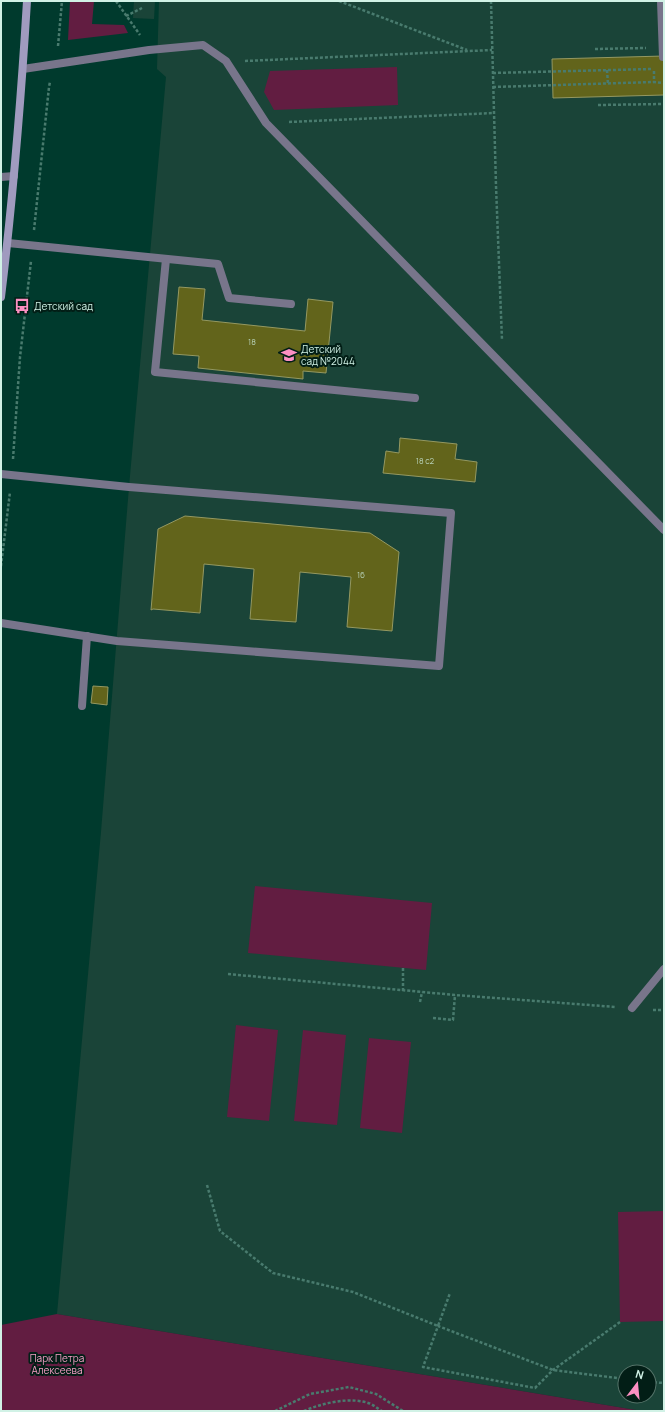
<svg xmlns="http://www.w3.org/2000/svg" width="665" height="1412" font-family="Manrope,sans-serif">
  <rect width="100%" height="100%" fill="#003a2d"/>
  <!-- built -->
  <g fill="#1a4438" fill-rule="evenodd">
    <polygon points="134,1 155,1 154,19 133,18"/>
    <path d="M159,1H664V1411H642L57,1314L101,832L129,487L166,77L157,69ZM625,1372H649V1396H625Z"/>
  </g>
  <!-- green -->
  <g fill="#621d41">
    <polygon points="70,1 94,1 92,24 124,25 128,33 68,40"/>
    <polygon points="397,67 398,105 274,110 264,92 270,71"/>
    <polygon points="255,886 432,903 426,970 248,953"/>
    <polygon points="236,1025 278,1030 269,1121 227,1117"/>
    <polygon points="303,1030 346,1035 337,1125 294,1121"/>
    <polygon points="369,1038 411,1042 402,1133 360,1128"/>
    <polygon points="664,1211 664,1321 620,1322 618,1212"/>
    <polygon points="57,1314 642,1411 1,1411 1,1325"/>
  </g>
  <!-- building -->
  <g fill="#62641b" stroke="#949861">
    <polygon points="664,56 664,95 553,98 552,59"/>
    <polygon points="179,287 205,289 202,320 305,331 308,299 333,302 326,373 303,371 303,379 198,368 199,356 173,354"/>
    <polygon points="400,438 457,444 455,459 477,462 475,482 383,473 386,451 399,453"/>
    <polygon points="185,516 370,533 399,552 392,631 347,627 351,577 300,572 296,622 250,619 254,569 204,564 200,613 153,609 151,610 158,529"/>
    <polygon points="93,686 108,687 107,705 91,703"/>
  </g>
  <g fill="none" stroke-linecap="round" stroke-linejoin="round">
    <!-- path -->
    <g stroke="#497b6e" stroke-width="2.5" stroke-dasharray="3 2" stroke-linecap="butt">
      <polyline points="116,1 140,35"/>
      <polyline points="339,1 467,50"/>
      <polyline points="491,1 496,186 502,340"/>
      <polyline points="126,16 142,8"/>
      <polyline points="58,46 62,1"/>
      <polyline points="595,49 646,48"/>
      <polyline points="245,61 492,50"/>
      <polyline points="607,70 608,84"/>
      <polyline points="654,71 654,82 664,83"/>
      <polyline points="493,73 651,69"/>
      <polyline points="493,87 654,82"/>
      <polyline points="598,105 664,104"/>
      <polyline points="289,122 494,113"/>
      <polyline points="34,230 49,87 50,82"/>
      <polyline points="13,459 20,357 31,261"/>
      <polyline points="1,566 10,492"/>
      <polyline points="228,974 455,995 616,1007"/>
      <polyline points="403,991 403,968"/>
      <polyline points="420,1002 422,992"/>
      <polyline points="653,1010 664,1010"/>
      <polyline points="433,1018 453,1020 455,995"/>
      <polyline points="207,1185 220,1231 273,1273 353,1292 438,1326 450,1293"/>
      <polyline points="620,1322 553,1370 535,1388 423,1367 438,1326 553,1370 625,1379"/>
      <polyline points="649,1382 664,1383"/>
      <polyline points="275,1411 310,1394 349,1387 376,1394 403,1411"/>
      <path d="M304,1411C322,1403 352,1396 371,1404C375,1406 378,1409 382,1411"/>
    </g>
    <!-- lane -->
    <g stroke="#78758b" stroke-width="8">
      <polyline points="661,1 663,57"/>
      <polyline points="23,69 149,50 203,45 226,61 266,123 664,530"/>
      <polyline points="1,177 14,176"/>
      <polyline points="8,243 218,264 229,298 291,304"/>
      <polyline points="166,259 155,372 415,398"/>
      <polyline points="1,474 129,487 451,513 439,666 117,641 1,623"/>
      <polyline points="82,706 87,636"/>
      <polyline points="632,1008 664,969"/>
    </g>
    <!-- secondary -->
    <path stroke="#a09bbf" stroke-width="8" d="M1,297C13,198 21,100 27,1"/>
  </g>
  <!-- icons -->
  <defs>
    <symbol id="bus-bare" viewBox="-9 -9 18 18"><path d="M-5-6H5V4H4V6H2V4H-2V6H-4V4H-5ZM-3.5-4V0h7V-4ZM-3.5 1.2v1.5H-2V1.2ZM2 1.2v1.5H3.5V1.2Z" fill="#fc8fc2" stroke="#021e16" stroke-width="2.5" paint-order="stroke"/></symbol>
    <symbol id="school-bare" viewBox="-9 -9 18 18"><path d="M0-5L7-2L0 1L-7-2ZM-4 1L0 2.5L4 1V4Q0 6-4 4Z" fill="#fc8fc2" stroke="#021e16" stroke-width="2.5" paint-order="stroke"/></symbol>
  </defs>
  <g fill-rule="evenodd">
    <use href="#bus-bare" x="11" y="295" width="22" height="22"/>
    <use href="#school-bare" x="278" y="344" width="22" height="22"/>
  </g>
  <g text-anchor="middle" stroke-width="4" stroke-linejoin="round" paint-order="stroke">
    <!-- number labels -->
    <g font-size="8" fill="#b5ceb3">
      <text x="252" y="345">18</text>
      <text x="425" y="464">18 с2</text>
      <text x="361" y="578">16</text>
    </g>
    <!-- poi labels -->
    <g font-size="10" fill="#d1f2e6" stroke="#021e16" text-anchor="start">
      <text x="34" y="310">Детский сад</text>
      <text x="301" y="353">Детский<tspan x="301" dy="12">сад №2044</tspan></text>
    </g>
    <!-- park labels -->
    <g font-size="10" fill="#f6a0c6" stroke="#021e16">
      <text x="57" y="1362">Парк Петра<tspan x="57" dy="12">Алексеева</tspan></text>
    </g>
  </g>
  <!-- border -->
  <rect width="665" height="1412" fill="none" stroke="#d1f2e6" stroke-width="4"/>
  <!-- north arrow -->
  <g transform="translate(637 1384) rotate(16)"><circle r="19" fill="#021e16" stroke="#557369"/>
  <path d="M0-3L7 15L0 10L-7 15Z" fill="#fc8fc2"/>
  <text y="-6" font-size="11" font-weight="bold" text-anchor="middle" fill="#d1f2e6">N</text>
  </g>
</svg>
